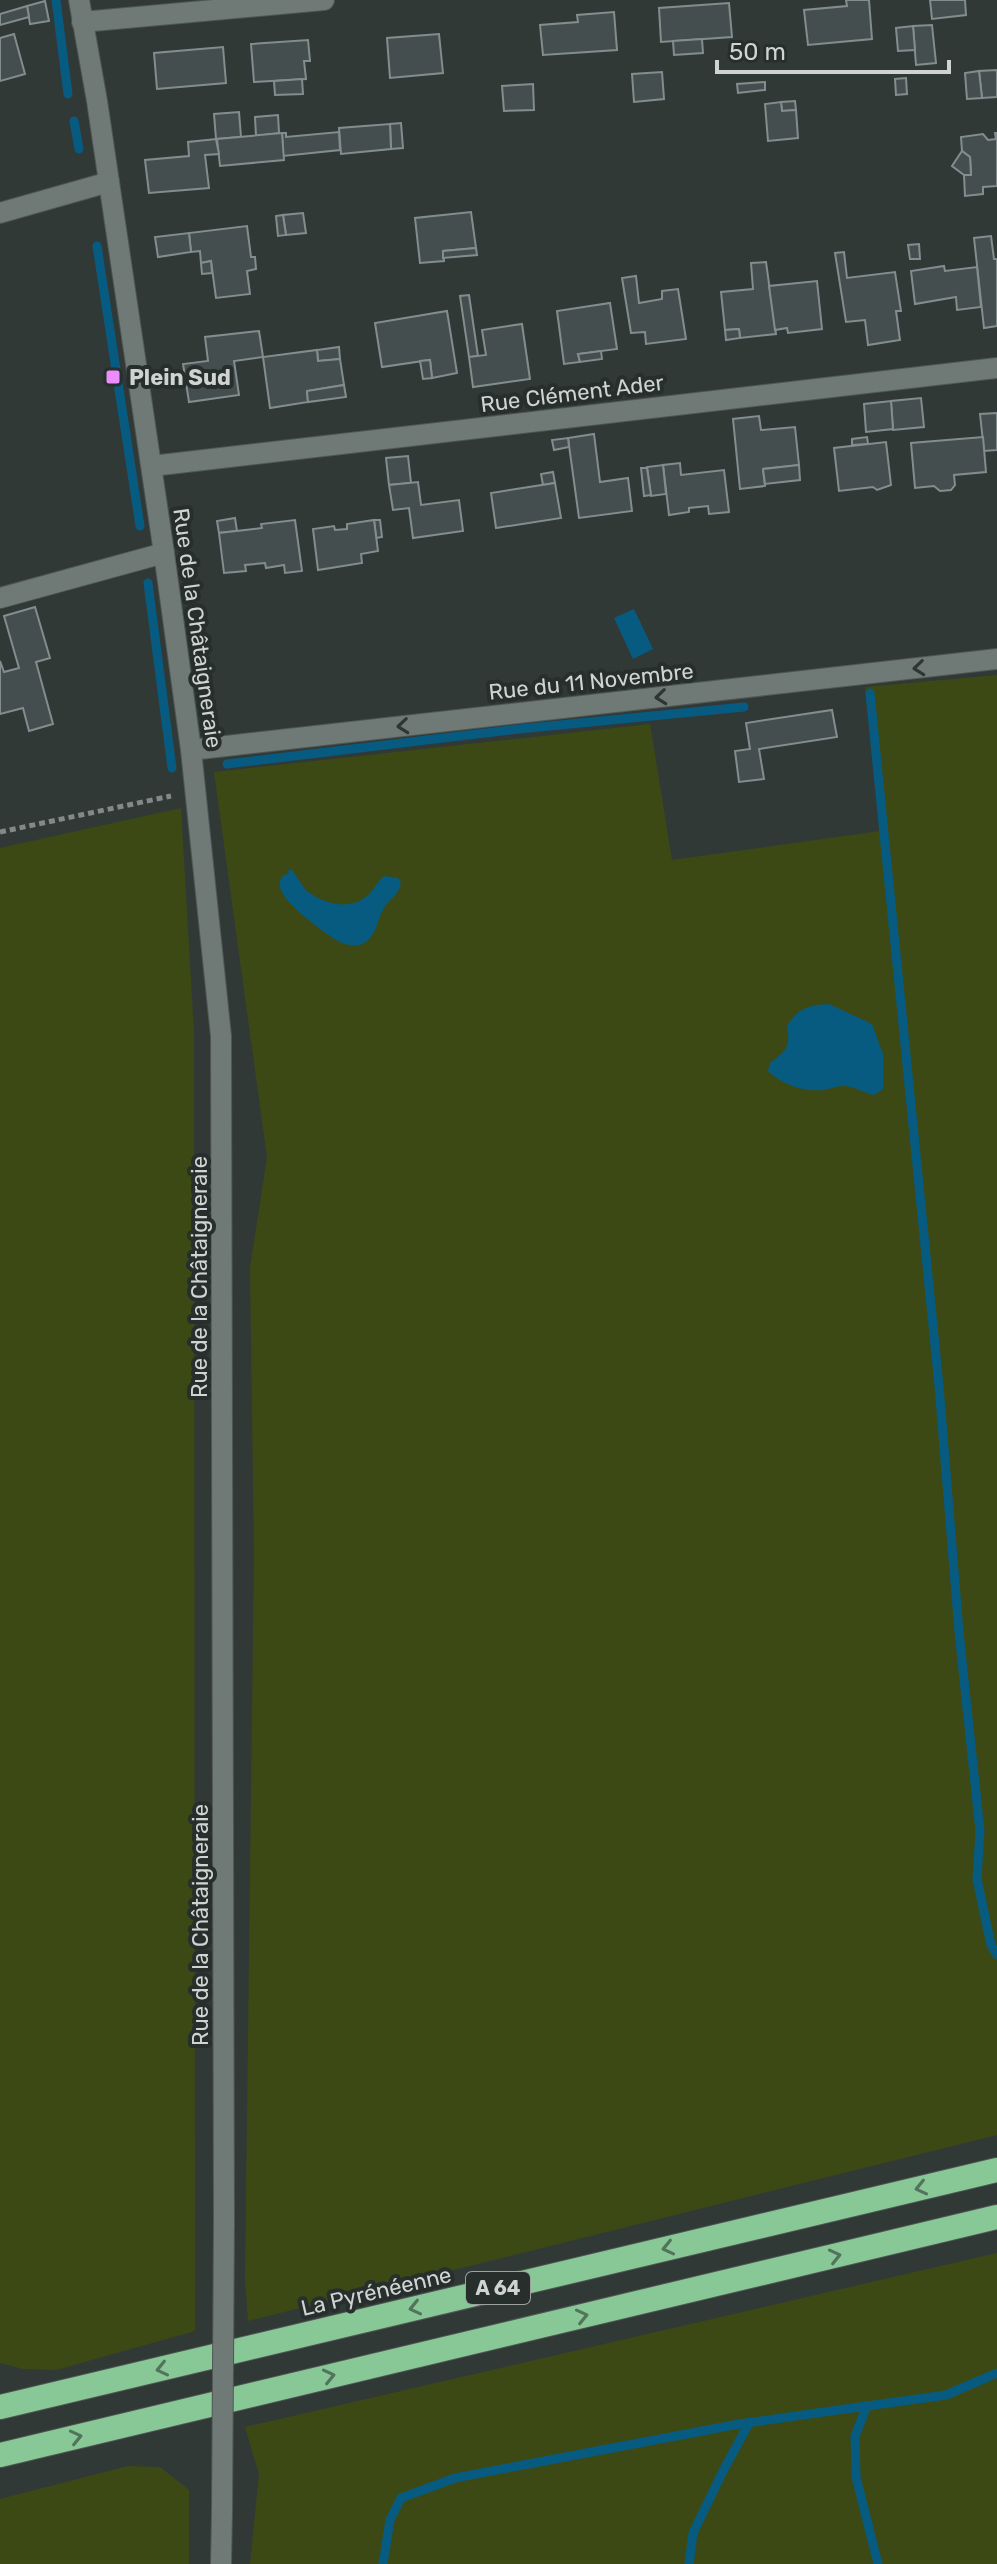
<svg xmlns="http://www.w3.org/2000/svg" width="997" height="2564" font-family="Rubik,sans-serif">
  <rect width="100%" height="100%" fill="#313937"/>
  <!-- green -->
  <g fill="#3c4915">
    <polygon points="997,675 997,2135 248,2321 245,2279 254,1552 250,1268 267,1157 214,772 650,724 672,860 880,831 865,687"/>
    <polygon points="181,808 194,1033 195,2331 56,2370 23,2369 0,2363 0,848"/>
    <polygon points="997,2253 997,2564 250,2564 259,2474 245,2427"/>
    <polygon points="128,2466 160,2467 189,2490 189,2564 0,2564 0,2499"/>
  </g>
  <!-- water -->
  <g fill="#075b81">
    <polygon points="634,609 653,649 633,659 614,618"/>
    <path d="M288,870H292C298,877 301,885 307,891C324,904 350,911 367,896C374,890 377,882 384,876L398,878L401,883C397,898 392,896 384,908C377,919 377,937 362,944C355,947 345,945 338,941C324,933 282,902 280,887C279,881 280,881 283,875L289,874Z"/>
    <path d="M829,1004L872,1024L883,1054V1089L874,1095C863,1093 855,1086 843,1086C836,1086 830,1089 823,1090C803,1092 783,1085 768,1071L770,1063C786,1051 791,1047 787,1026C798,1008 809,1005 829,1004Z"/>
  </g>
  <g fill="none" stroke-linecap="round" stroke-linejoin="round">
    <!-- stream -->
    <g stroke="#075b81" stroke-width="9">
      <polyline points="56,0 68,94"/>
      <polyline points="74,121 79,149"/>
      <polyline points="97,246 140,526"/>
      <polyline points="148,583 172,768"/>
      <polyline points="870,693 939,1386 959,1632 980,1831 977,1879 991,1945 997,1955"/>
      <polyline points="227,764 519,729 744,707"/>
      <polyline points="383,2564 390,2520 401,2498 455,2478 739,2424 867,2406"/>
      <polyline points="689,2564 693,2533 723,2471 749,2423"/>
      <polyline points="878,2564 856,2477 855,2436 867,2406 946,2395 997,2373"/>
    </g>
  </g>
  <!-- building -->
  <g fill="#444e4f" stroke="#838d8e" stroke-width="2">
    <polygon points="846,0 869,0 872,39 808,45 804,10 847,6"/>
    <polygon points="930,0 965,0 966,15 932,19"/>
    <polygon points="45,1 49,21 30,24 27,6"/>
    <polygon points="729,3 732,37 661,42 659,8"/>
    <polygon points="27,6 29,17 0,25 0,14"/>
    <polygon points="614,12 617,50 543,55 540,25 578,22 577,15"/>
    <polygon points="932,25 936,63 916,65 913,26"/>
    <polygon points="913,26 915,50 898,51 896,28"/>
    <polygon points="14,34 25,74 0,81 0,38"/>
    <polygon points="439,34 443,73 390,78 387,38"/>
    <polygon points="702,39 703,53 674,55 673,41"/>
    <polygon points="308,40 310,61 304,61 306,79 254,82 251,44"/>
    <polygon points="223,47 226,83 157,89 154,53"/>
    <polygon points="997,70 997,97 982,98 979,71"/>
    <polygon points="979,71 982,98 967,99 965,73"/>
    <polygon points="662,72 664,99 634,102 632,74"/>
    <polygon points="906,78 907,94 896,95 895,79"/>
    <polygon points="302,79 303,94 275,95 274,81"/>
    <polygon points="765,82 765,90 738,93 737,84"/>
    <polygon points="533,84 534,110 504,111 502,86"/>
    <polygon points="795,101 796,110 782,111 781,102"/>
    <polygon points="781,102 782,111 796,110 798,138 768,141 765,104"/>
    <polygon points="239,112 241,137 216,139 214,114"/>
    <polygon points="278,115 279,133 256,136 255,117"/>
    <polygon points="401,123 403,148 391,149 390,124"/>
    <polygon points="390,124 391,149 341,154 339,128"/>
    <polygon points="339,132 340,150 283,156 282,133 286,133 286,137"/>
    <polygon points="282,133 284,160 220,166 217,139"/>
    <polygon points="995,133 997,133 997,186 983,187 983,194 965,196 964,175 971,175 970,157 962,151 961,137 983,134 988,140 996,139"/>
    <polygon points="216,139 219,154 205,155 209,188 149,193 145,160 189,156 188,142"/>
    <polygon points="962,151 970,157 971,175 964,175 952,166"/>
    <polygon points="471,212 476,248 443,251 444,261 420,263 415,218"/>
    <polygon points="303,213 306,233 286,235 283,215"/>
    <polygon points="283,215 286,235 278,236 276,216"/>
    <polygon points="247,226 251,257 255,257 256,269 247,271 250,294 216,298 211,261 201,263 200,251 191,252 189,233"/>
    <polygon points="189,233 191,252 158,257 155,237"/>
    <polygon points="991,236 994,259 997,259 997,326 984,328 974,238"/>
    <polygon points="919,244 920,259 910,259 908,245"/>
    <polygon points="476,248 477,255 443,258 443,251"/>
    <polygon points="844,252 847,278 895,272 901,311 896,311 900,340 868,345 865,320 846,322 835,253"/>
    <polygon points="211,261 212,273 202,274 201,263"/>
    <polygon points="766,262 776,334 740,338 739,329 725,330 721,292 753,289 751,263"/>
    <polygon points="944,266 945,271 977,267 981,307 957,310 956,297 915,304 911,271"/>
    <polygon points="636,276 639,303 662,299 662,291 678,289 686,339 646,344 645,332 631,333 622,278"/>
    <polygon points="817,281 822,329 788,333 787,328 775,330 769,286"/>
    <polygon points="469,295 478,356 469,357 460,296"/>
    <polygon points="610,303 617,349 578,354 580,362 564,364 557,311"/>
    <polygon points="447,311 457,373 432,378 430,360 382,367 375,323"/>
    <polygon points="522,324 530,379 473,387 469,357 486,355 482,330"/>
    <polygon points="739,329 740,338 726,340 725,330"/>
    <polygon points="259,331 263,357 234,361 239,395 189,402 183,364 208,361 205,337"/>
    <polygon points="339,347 340,359 318,361 317,350"/>
    <polygon points="317,350 318,361 340,359 344,385 307,391 308,402 270,408 263,357"/>
    <polygon points="601,351 602,359 580,362 578,354"/>
    <polygon points="430,360 432,378 423,379 420,361"/>
    <polygon points="344,385 346,397 308,402 307,391"/>
    <polygon points="921,398 924,427 893,430 891,401"/>
    <polygon points="891,401 893,429 866,432 864,404"/>
    <polygon points="997,413 997,450 984,451 980,414"/>
    <polygon points="759,416 761,430 795,427 799,465 763,469 765,486 740,489 733,419"/>
    <polygon points="594,434 600,482 628,478 632,511 579,518 568,438"/>
    <polygon points="867,437 868,444 852,445 852,439"/>
    <polygon points="983,437 986,472 954,475 955,485 951,490 940,491 934,486 915,488 911,443"/>
    <polygon points="568,438 569,447 554,450 552,440"/>
    <polygon points="886,442 891,485 877,490 873,487 839,491 834,448"/>
    <polygon points="408,456 411,483 389,485 386,458"/>
    <polygon points="680,463 681,475 724,470 729,512 709,514 708,506 689,508 689,512 669,515 663,465"/>
    <polygon points="663,465 666,494 651,496 647,467"/>
    <polygon points="799,465 800,480 765,484 763,469"/>
    <polygon points="641,468 647,468 651,495 644,496"/>
    <polygon points="553,472 555,483 543,485 541,474"/>
    <polygon points="418,482 421,505 459,500 463,531 413,538 409,508 393,510 389,485"/>
    <polygon points="555,483 561,518 496,528 491,493"/>
    <polygon points="235,518 237,531 219,533 217,521"/>
    <polygon points="295,520 302,571 285,573 284,565 266,568 265,563 245,565 246,571 224,573 219,533 262,528 261,524"/>
    <polygon points="374,520 380,520 382,537 376,538"/>
    <polygon points="374,520 378,551 361,554 362,563 318,570 313,529 334,526 335,530 347,529 347,524"/>
    <polygon points="35,607 50,658 36,662 53,724 29,731 23,708 0,714 0,661 4,672 19,668 4,616"/>
    <polygon points="832,710 837,737 759,749 764,779 739,782 735,751 750,749 746,723"/>
  </g>
  <g fill="none" stroke-linecap="round" stroke-linejoin="round">
    <defs>
      <g id="street">
        <polyline points="79,0 97,101 164,553 191,750 221,1036 224,2224"/>
        <polyline points="82,22 324,0"/>
        <polyline points="0,213 109,182"/>
        <polyline points="152,466 997,368"/>
        <polyline points="0,598 164,553"/>
        <polyline points="191,750 997,659"/>
        <polyline points="221,2564 222,2512"/>
      </g>
      <g id="highway">
        <polyline points="0,2407 997,2170"/>
        <polyline points="0,2455 997,2217"/>
      </g>
    </defs>
    <!-- street casing -->
    <use href="#street" stroke="#4f5654" stroke-width="22"/>
    <!-- highway casing -->
    <use href="#highway" stroke="#4f5654" stroke-width="26"/>
    <!-- path -->
    <polyline stroke="#838988" stroke-width="5" stroke-dasharray="6 4" stroke-linecap="butt" points="0,832 171,796"/>
    <!-- street -->
    <use href="#street" stroke="#6f7976" stroke-width="20"/>
    <!-- highway -->
    <use href="#highway" stroke="#88c896" stroke-width="24"/>
    <defs>
      <polyline id="street-bridge" points="222,2512 224,2224"/>
    </defs>
    <!-- street-bridge casing -->
    <use href="#street-bridge" stroke="#4f5654" stroke-width="22" stroke-linecap="butt"/>
    <!-- street-bridge -->
    <use href="#street-bridge" stroke="#6f7976" stroke-width="20"/>
  </g>
  <!-- one-way arrows -->
  <defs><path id="oneway-chevron" d="M-2-3.5L2.5 0L-2 3.5" fill="none" stroke-width="1.6" stroke-linecap="round" stroke-linejoin="round" transform="scale(2)"/></defs>
  <g stroke="#2e3634">
    <use href="#oneway-chevron" transform="translate(919 668) rotate(174)"/>
    <use href="#oneway-chevron" transform="translate(661 697) rotate(174)"/>
    <use href="#oneway-chevron" transform="translate(403 726) rotate(174)"/>
  </g>
  <g stroke="#53745c">
    <use href="#oneway-chevron" transform="translate(921 2188) rotate(167)"/>
    <use href="#oneway-chevron" transform="translate(668 2248) rotate(167)"/>
    <use href="#oneway-chevron" transform="translate(835 2256) rotate(-13)"/>
    <use href="#oneway-chevron" transform="translate(415 2308) rotate(167)"/>
    <use href="#oneway-chevron" transform="translate(582 2316) rotate(-13)"/>
    <use href="#oneway-chevron" transform="translate(162 2369) rotate(167)"/>
    <use href="#oneway-chevron" transform="translate(329 2376) rotate(-13)"/>
    <use href="#oneway-chevron" transform="translate(76 2437) rotate(-13)"/>
  </g>
  <!-- markers -->
  <rect fill="#eb8dfc" stroke="#272f2d" stroke-width="3" x="105" y="369" width="16" height="16" rx="4"/>
  <g text-anchor="middle" stroke-width="8" stroke-linejoin="round" paint-order="stroke">
    <!-- shield labels -->
    <rect fill="#272f2d" stroke="#9da2a1" stroke-width="2" x="466" y="2272" width="64" height="32" rx="6"/>
    <g font-size="20" font-weight="bold" fill="#cfd4d3">
      <text x="498" y="2295">A 64</text>
    </g>
    <!-- poi labels -->
    <g font-size="22" font-weight="bold" fill="#cfd4d3" stroke="#272f2d" text-anchor="start">
      <text x="129" y="385">Plein Sud</text>
    </g>
    <!-- street labels -->
    <g font-size="22" fill="#cfd4d3" stroke="#272f2d">
      <text transform="translate(572 393) rotate(-7)" y="8">Rue Clément Ader</text>
      <text transform="translate(198 628) rotate(82)" y="8">Rue de la Châtaigneraie</text>
      <text transform="translate(591 681) rotate(-6)" y="8">Rue du 11 Novembre</text>
      <text transform="translate(199 1277) rotate(-90)" y="8">Rue de la Châtaigneraie</text>
      <text transform="translate(200 1925) rotate(-90)" y="8">Rue de la Châtaigneraie</text>
      <text transform="translate(376 2291) rotate(-13)" y="8">La Pyrénéenne</text>
    </g>
  </g>
  <!-- scale -->
  <path d="M717 60v12h232v-12" fill="none" stroke="#cfd4d3" stroke-width="4"/>
  <text x="729" y="60" font-size="24" fill="#cfd4d3" stroke="#272f2d" stroke-width="6" paint-order="stroke">50 m</text>
</svg>
